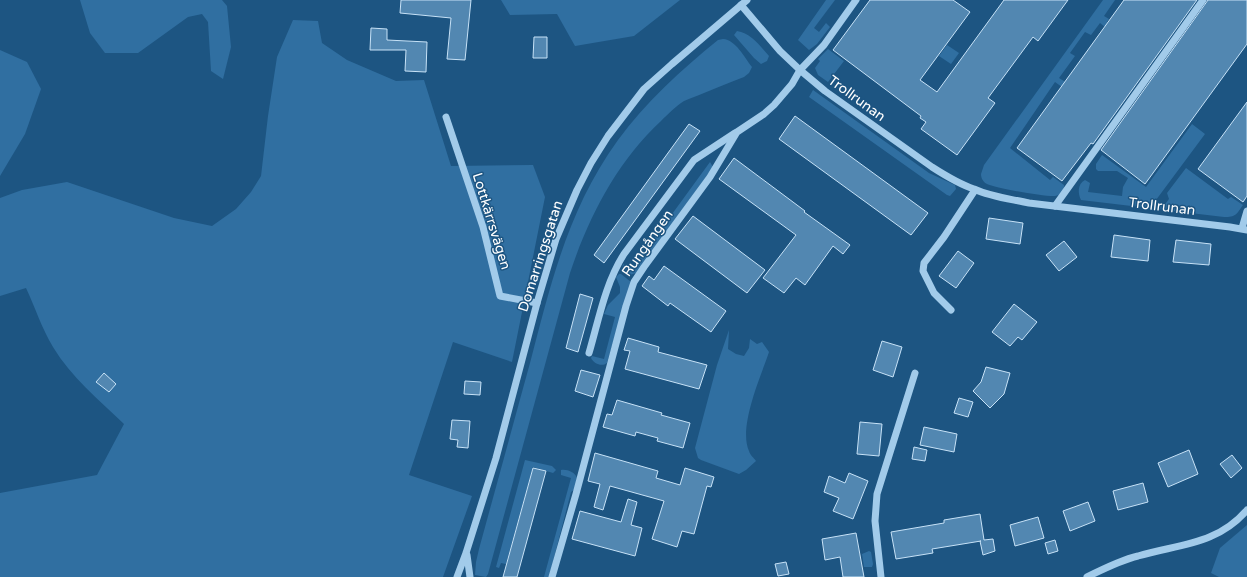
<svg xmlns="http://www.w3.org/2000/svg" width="1247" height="577" font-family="'Varela Round',sans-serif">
  <rect width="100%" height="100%" fill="#1d5582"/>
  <!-- green -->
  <g fill="#306fa1">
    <polygon points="80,0 222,0 227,6 231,47 223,79 211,71 208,22 202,14 188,17 138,53 105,53 90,33"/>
    <polygon points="501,0 680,0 634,36 575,46 557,14 510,15"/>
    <polygon points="826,0 835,0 814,28 819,32 826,23 830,27 817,44 809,50 798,40"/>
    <path d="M1103,0H1115L1104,16L1109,19L1107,22L1129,37L1126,44L1100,23L1091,35L1085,32L1070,53L1075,56L1059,78L1091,98L1083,102L1055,82L1010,148L1050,180L1053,177L1064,185C1064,191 1061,195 1055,196C1046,197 995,188 987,184C983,182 981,178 981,174L984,165Z"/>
    <path d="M293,20L318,21L322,43L347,60L396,81L424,80L451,166L533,165L545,197L512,362L453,342L409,475L472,496L443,577H0V493L97,475L124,424C99,400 71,377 53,347C42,329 35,307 26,288L0,296V198L22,190L67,182L174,218L212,226L236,209L251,192L261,176L268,116L277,57Z"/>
    <path d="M737,31C751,33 760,46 769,56L767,61L761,64L754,58L734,35Z"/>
    <path d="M723,39C736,40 744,57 752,67L749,73L744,77C730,82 717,88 704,93C698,96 690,98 684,101C676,106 668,114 661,121C617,162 589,216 570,273L488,574L486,577L475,575L476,562L479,549C496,487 513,425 530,363C551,283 568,209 618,140C646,102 681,70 718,40Z"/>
    <polygon points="947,45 959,53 951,64 939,56"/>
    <polygon points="828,49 844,61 828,82 818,75 815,68 820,61 818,59"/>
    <polygon points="0,50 27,62 41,89 25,134 0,176"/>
    <polygon points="813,90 929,173 955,185 956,189 950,196 947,195 809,97"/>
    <path d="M1192,124L1205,134L1156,200L1159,203H1166L1169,199L1167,193L1186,168L1228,199L1231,197L1243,205C1236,215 1236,217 1224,217L1081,200C1078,194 1077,184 1085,180L1090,183L1088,192L1122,196L1123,187L1128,178L1117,171H1098L1096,169V164L1102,155L1146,187Z"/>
    <polygon points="710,162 713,167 711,170 636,273 630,275 622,269 623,264 632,269"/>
    <path d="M619,274H621L631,282L607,363C602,367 594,364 591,358L592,356L604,359L615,317L604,314L608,305L620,293V287L616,277Z"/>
    <path d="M729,330L728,349L736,354L744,356L749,348L750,339L757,344L762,342L769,352C761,376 738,427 749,451C750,455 754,458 756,461L746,470L739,474L701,460L698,458L695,448L717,365Z"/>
    <polygon points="525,460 552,466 556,470 553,473 533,467 506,564 501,563 499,568 496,567"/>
    <path d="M561,470C567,469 575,472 577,478L574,490L571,492L549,577H544L571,478L561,475Z"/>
    <polygon points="1247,525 1247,577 1219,577 1211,573 1220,548"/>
    <polygon points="869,551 871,552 873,564 872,567 864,567 862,554"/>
  </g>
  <!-- building -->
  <g fill="#5287b1" stroke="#c7e2f7">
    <polygon points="401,0 471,0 465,60 447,59 451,18 400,13"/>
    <polygon points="870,0 953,0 970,12 920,80 937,92 1004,0 1068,0 1038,41 1033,37 988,98 995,103 957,155 921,129 926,122 920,118 921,116 833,50"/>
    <polygon points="1124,0 1197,0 1093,144 1091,143 1062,181 1017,148"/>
    <polygon points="1208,0 1247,0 1247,44 1145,184 1101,150"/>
    <polygon points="371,28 387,29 387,40 427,42 426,72 405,71 406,50 370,50"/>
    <polygon points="534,37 547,37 547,58 533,58"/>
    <polygon points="1247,102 1247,196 1243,202 1198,169"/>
    <polygon points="795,116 928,213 911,235 779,139"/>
    <polygon points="689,124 700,131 604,263 594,255"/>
    <polygon points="734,158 805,211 804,212 850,245 843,254 833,246 805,285 796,278 784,293 763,278 796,235 719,179"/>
    <polygon points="693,216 765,270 747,293 675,239"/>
    <polygon points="989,218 1023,223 1020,244 986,239"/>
    <polygon points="1114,235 1150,240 1148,261 1111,257"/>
    <polygon points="1176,240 1211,244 1209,265 1173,262"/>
    <polygon points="1064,241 1077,257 1059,271 1046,255"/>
    <polygon points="958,251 974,263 956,288 939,276"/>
    <polygon points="664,266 726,311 711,332 670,303 668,306 642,286 649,276 654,280"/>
    <polygon points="580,294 593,298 578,352 566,348"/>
    <polygon points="1014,304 1037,322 1022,340 1018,337 1010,346 992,332"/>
    <polygon points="628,338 659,347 658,352 707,365 699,389 625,369 630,351 624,350"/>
    <polygon points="882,341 902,347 893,377 873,370"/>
    <polygon points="986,367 1010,373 1004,394 990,408 973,391 981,382"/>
    <polygon points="581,370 600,375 593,397 575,391"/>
    <polygon points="104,373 116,384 109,392 96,382"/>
    <polygon points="465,381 481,382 480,395 464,394"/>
    <polygon points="959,398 973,402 968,417 954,413"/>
    <polygon points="617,400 662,413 661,415 690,423 683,448 657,441 658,438 636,432 635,436 603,427 607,414 612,415"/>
    <polygon points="452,420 470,421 468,448 457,447 458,440 450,439"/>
    <polygon points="860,422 882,424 879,456 857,454"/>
    <polygon points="924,427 957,434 954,452 920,445"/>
    <polygon points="914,447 927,450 925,461 912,459"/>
    <polygon points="1189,450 1198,474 1168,487 1158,463"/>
    <polygon points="595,453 658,471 656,478 680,485 685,468 714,477 711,487 707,486 694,534 682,531 677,547 652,539 664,501 610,486 603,510 594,507 600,484 588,481"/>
    <polygon points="1232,455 1242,468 1231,478 1220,464"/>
    <polygon points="533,468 546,471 517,577 503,577"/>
    <polygon points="849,473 868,481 853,519 833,511 839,498 824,492 829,476 845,483"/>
    <polygon points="1143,483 1148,502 1118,510 1113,491"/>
    <polygon points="628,499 637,502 631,525 642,528 635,556 572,539 580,511 621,522"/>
    <polygon points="1088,502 1095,521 1070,531 1063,511"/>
    <polygon points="980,514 984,540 993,539 995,551 983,555 980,541 981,541 932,549 933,553 896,559 891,532 944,523 944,520"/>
    <polygon points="1038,517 1044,538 1015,546 1010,525"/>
    <polygon points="856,533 864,577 843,577 840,557 825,560 822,539"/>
    <polygon points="1055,540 1058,551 1048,554 1045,543"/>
    <polygon points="786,562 789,574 778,576 775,564"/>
  </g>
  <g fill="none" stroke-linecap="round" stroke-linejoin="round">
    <!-- minor -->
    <g stroke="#a2cbea" stroke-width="7">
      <path d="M741,5L780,51L800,70L825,91L932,167C946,176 959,184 974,189C991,197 1011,199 1029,203L1230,227L1247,230"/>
      <polyline points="446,117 483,227 500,296 537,303"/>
      <polyline points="1055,206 1203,0"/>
      <polyline points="1242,228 1247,211"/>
      <polyline points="951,310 934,293 923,271 924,263 944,237 975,190"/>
      <path d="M589,353C599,319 605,284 624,254L694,160L735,133"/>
      <polyline points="467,555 470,577"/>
      <polyline points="457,577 466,553 496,458 537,303 556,239 577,190 591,163 608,136 644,89 672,64 747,0"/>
      <polyline points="552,577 576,494 626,306 634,282 644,267 710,177 737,132 764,114 774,105 792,84 800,70 824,45 856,0"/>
      <polyline points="881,577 875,521 877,494 915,373"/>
      <path d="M1087,577C1103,569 1121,560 1138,556C1179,544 1217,545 1247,510"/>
    </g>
  </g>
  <g text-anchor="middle" stroke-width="3" stroke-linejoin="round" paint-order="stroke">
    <!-- street labels -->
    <g font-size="14" fill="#fff" stroke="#1d5582">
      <text transform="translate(857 98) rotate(36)" y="5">Trollrunan</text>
      <text transform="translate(1162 206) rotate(7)" y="5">Trollrunan</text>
      <text transform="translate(492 221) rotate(73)" y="5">Lottkärrsvägen</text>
      <text transform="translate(647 243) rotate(-55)" y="5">Rungången</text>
      <text transform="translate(540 256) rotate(-72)" y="5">Domarringsgatan</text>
    </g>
  </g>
</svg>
